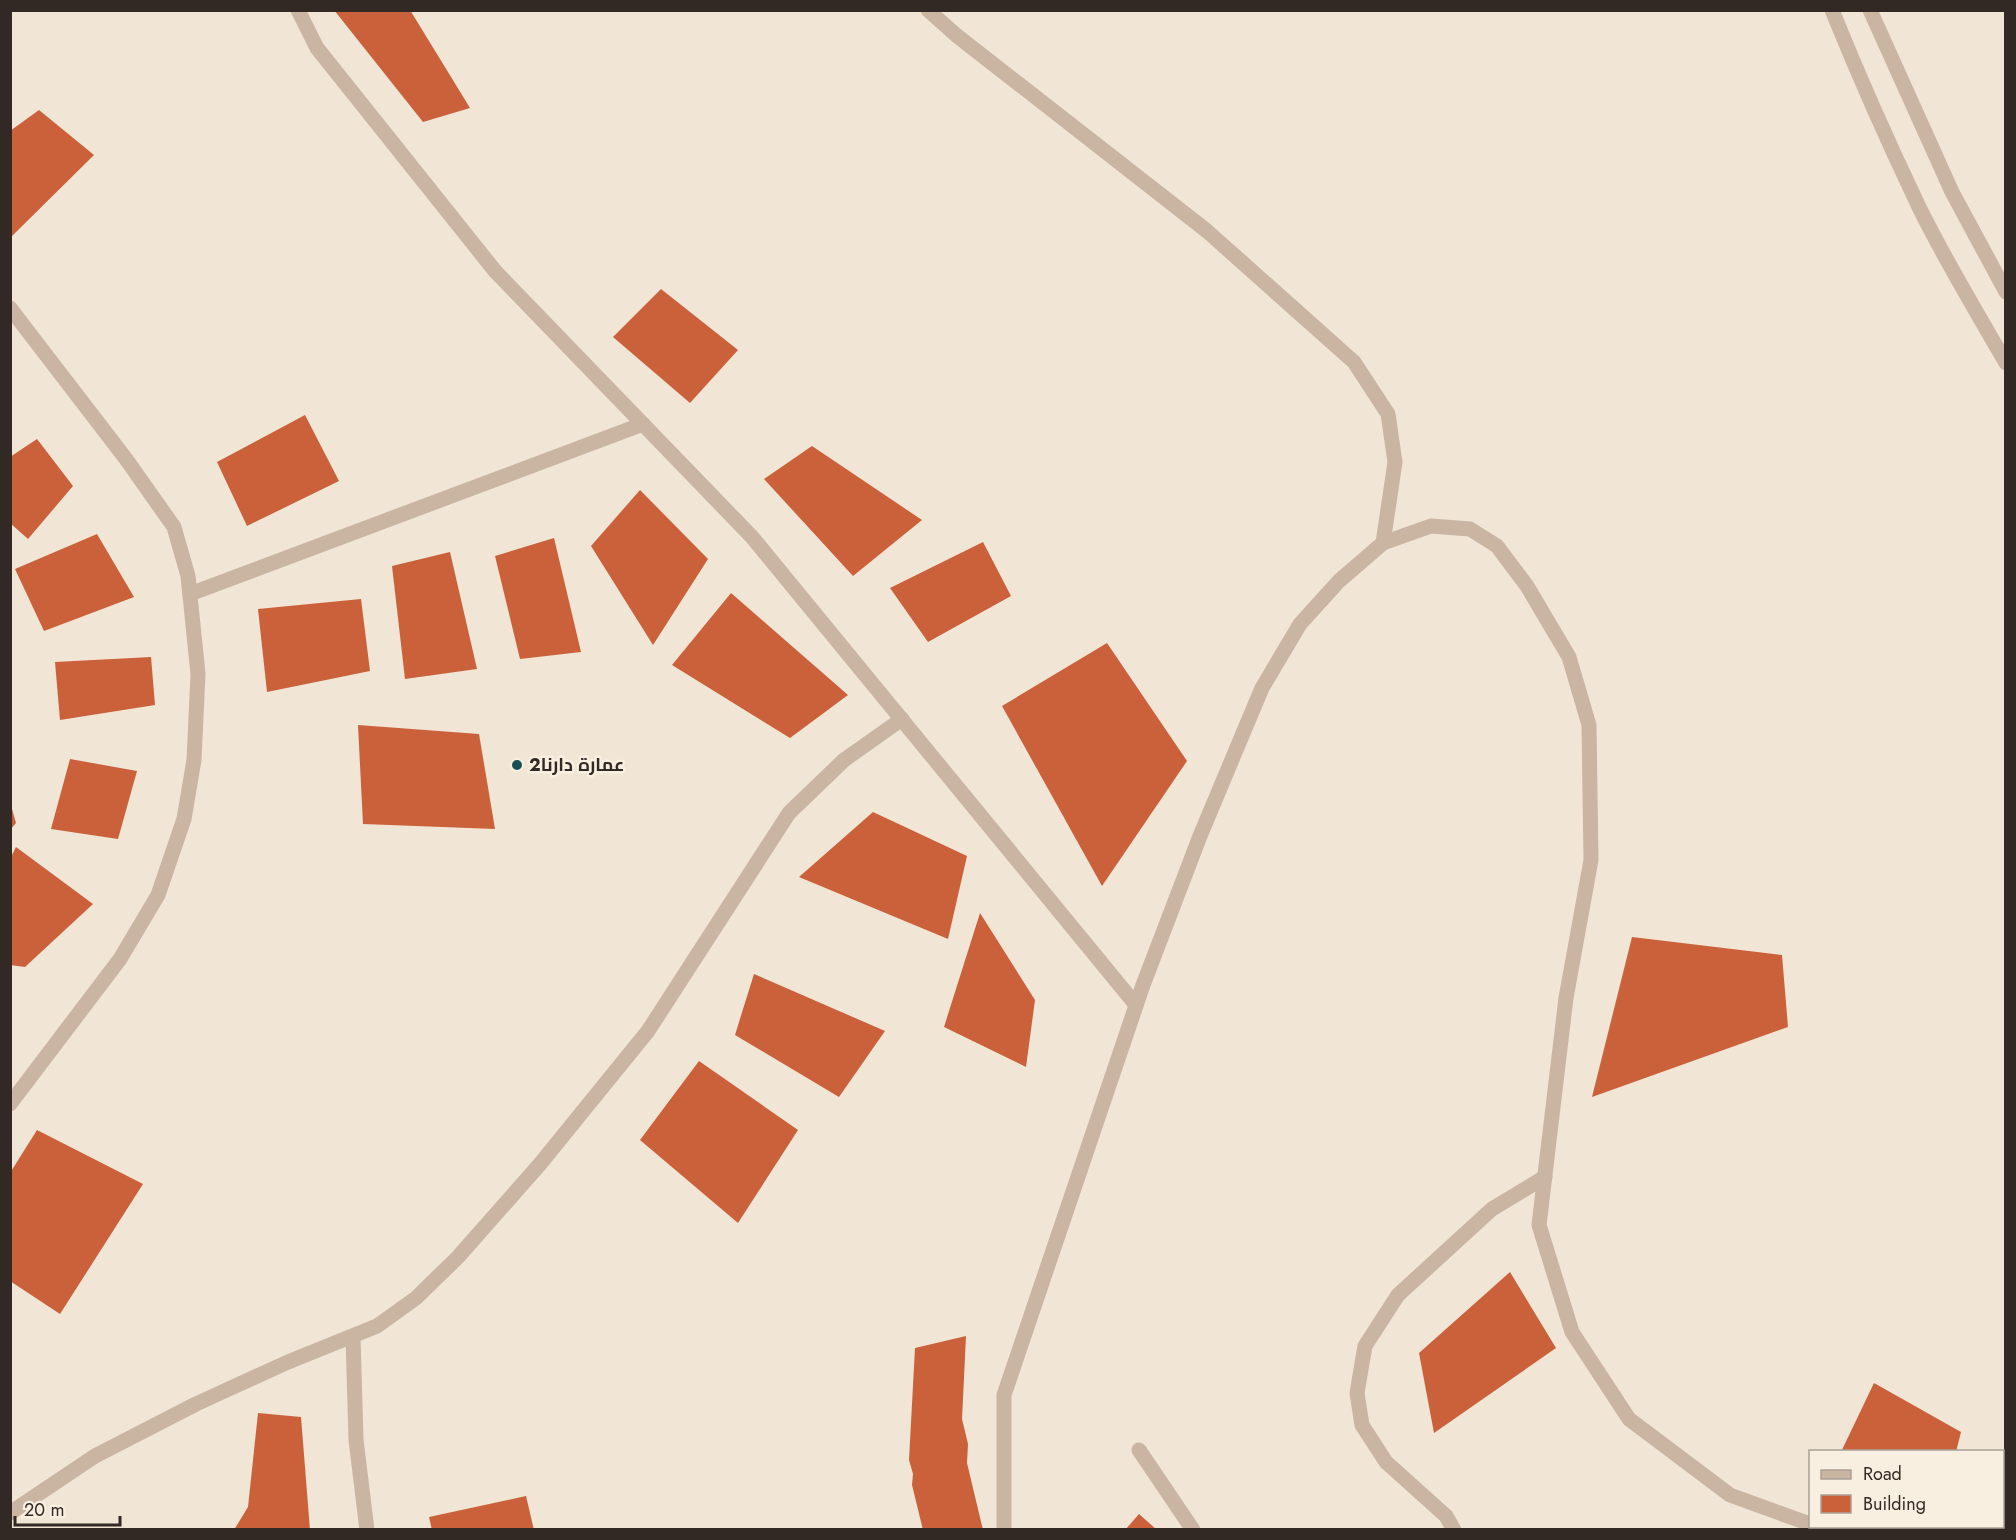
<svg xmlns="http://www.w3.org/2000/svg" width="2016" height="1540" font-family="Jost,Cairo,sans-serif">
  <rect width="100%" height="100%" fill="#f1e5d5"/>
  <!-- building -->
  <g fill="#ca613a">
    <polygon points="334,10 410,10 470,108 423,122"/>
    <polygon points="39,110 94,155 10,238 10,131"/>
    <polygon points="661,289 738,350 690,403 613,337"/>
    <polygon points="305,415 339,481 247,526 217,462"/>
    <polygon points="37,439 73,486 28,539 10,523 10,457"/>
    <polygon points="812,446 922,520 853,576 764,479"/>
    <polygon points="640,490 708,559 653,645 591,546"/>
    <polygon points="97,534 134,597 44,631 15,569"/>
    <polygon points="554,538 581,652 520,659 495,556"/>
    <polygon points="983,542 1011,596 928,642 890,588"/>
    <polygon points="450,552 477,669 405,679 392,566"/>
    <polygon points="731,593 848,695 790,738 672,665"/>
    <polygon points="361,599 370,671 267,692 258,609"/>
    <polygon points="1107,643 1187,761 1102,886 1002,706"/>
    <polygon points="151,657 155,705 60,720 55,662"/>
    <polygon points="358,725 479,734 495,829 363,824"/>
    <polygon points="70,759 137,771 118,839 51,829"/>
    <polygon points="10,802 16,823 10,830"/>
    <polygon points="873,812 967,856 948,939 799,877"/>
    <polygon points="16,847 93,904 25,967 10,965 10,859"/>
    <polygon points="980,913 1035,1000 1026,1067 944,1027"/>
    <polygon points="1632,937 1782,955 1788,1027 1592,1097"/>
    <polygon points="754,974 885,1031 839,1097 735,1035"/>
    <polygon points="699,1061 798,1130 738,1223 640,1140"/>
    <polygon points="37,1130 143,1184 60,1314 10,1281 10,1173"/>
    <polygon points="1510,1272 1556,1348 1434,1433 1419,1353"/>
    <polygon points="966,1336 962,1419 968,1444 967,1463 983,1530 923,1530 912,1485 913,1474 909,1460 915,1348"/>
    <polygon points="1874,1383 1961,1432 1956,1452 1841,1452"/>
    <polygon points="258,1413 301,1417 310,1530 234,1530 248,1507"/>
    <polygon points="2006,1459 2006,1530 1973,1530 1975,1526 2002,1526 2002,1465"/>
    <polygon points="526,1496 534,1530 432,1530 429,1517"/>
    <polygon points="1139,1514 1157,1530 1125,1530"/>
    <polygon points="1904,1526 1938,1526 1937,1530 1910,1530"/>
  </g>
  <g fill="none" stroke-linecap="round" stroke-linejoin="round">
    <!-- minor -->
    <g stroke="#c9b5a1" stroke-width="15">
      <polyline points="298,10 317,48 495,271 752,537 1136,1005"/>
      <polyline points="928,10 956,35 1207,231 1354,362 1388,414 1395,462 1383,543"/>
      <path d="M1832,10C1859,77 1888,142 1919,207C1945,260 1976,311 2006,363"/>
      <polyline points="1870,10 1952,192 2006,292"/>
      <polyline points="10,308 126,459 174,527 188,576 198,674 194,760 184,819 158,895 120,959 10,1104"/>
      <polyline points="190,594 643,424"/>
      <polyline points="353,1336 356,1440 367,1530"/>
      <polyline points="1139,1450 1193,1530"/>
      <polyline points="10,1513 95,1456 196,1404 288,1362 377,1326 416,1298 458,1257 540,1164 648,1031 789,813 844,760 902,719"/>
      <polyline points="1817,1526 1828,1530"/>
      <polyline points="1004,1530 1004,1395 1143,985 1200,836 1262,688 1300,624 1339,581 1383,543 1431,526 1470,529 1497,546 1527,586 1569,657 1589,725 1591,860 1566,998 1539,1225 1572,1332 1629,1419 1730,1495 1810,1524"/>
      <polyline points="1454,1530 1446,1516 1386,1462 1362,1425 1357,1393 1365,1346 1398,1295 1492,1209 1545,1177"/>
    </g>
  </g>
  <!-- markers -->
  <circle fill="#194f55" stroke="#f9efe1" stroke-width="2" cx="517" cy="765" r="6"/>
  <g text-anchor="middle" stroke-width="5" stroke-linejoin="round" paint-order="stroke">
    <!-- poi labels -->
    <g font-size="18" font-weight="bold" fill="#332924" stroke="#f9efe1" text-anchor="start">
      <text x="529" y="771">عمارة دارنا2</text>
    </g>
  </g>
  <!-- border -->
  <rect width="2016" height="1540" fill="none" stroke="#332924" stroke-width="24"/>
  <!-- legend -->
  <rect x="1809" y="1450" width="195" height="78" fill="#f9efe1" stroke="#aaa095" stroke-width="1.5"/>
  <rect x="1821" y="1470" width="30" height="9" fill="#c9b5a1" stroke="#aaa095" stroke-width="1.5"/>
  <text x="1863" y="1480" font-size="18" fill="#332924">Road</text>
  <rect x="1821" y="1495" width="30" height="18" fill="#ca613a" stroke="#aaa095" stroke-width="1.5"/>
  <text x="1863" y="1510" font-size="18" fill="#332924">Building</text>
  <!-- scale -->
  <path d="M15 1516v9h105v-9" fill="none" stroke="#332924" stroke-width="3"/>
  <text x="24" y="1516" font-size="18" fill="#332924" stroke="#f9efe1" stroke-width="4.5" paint-order="stroke">20 m</text>
</svg>
